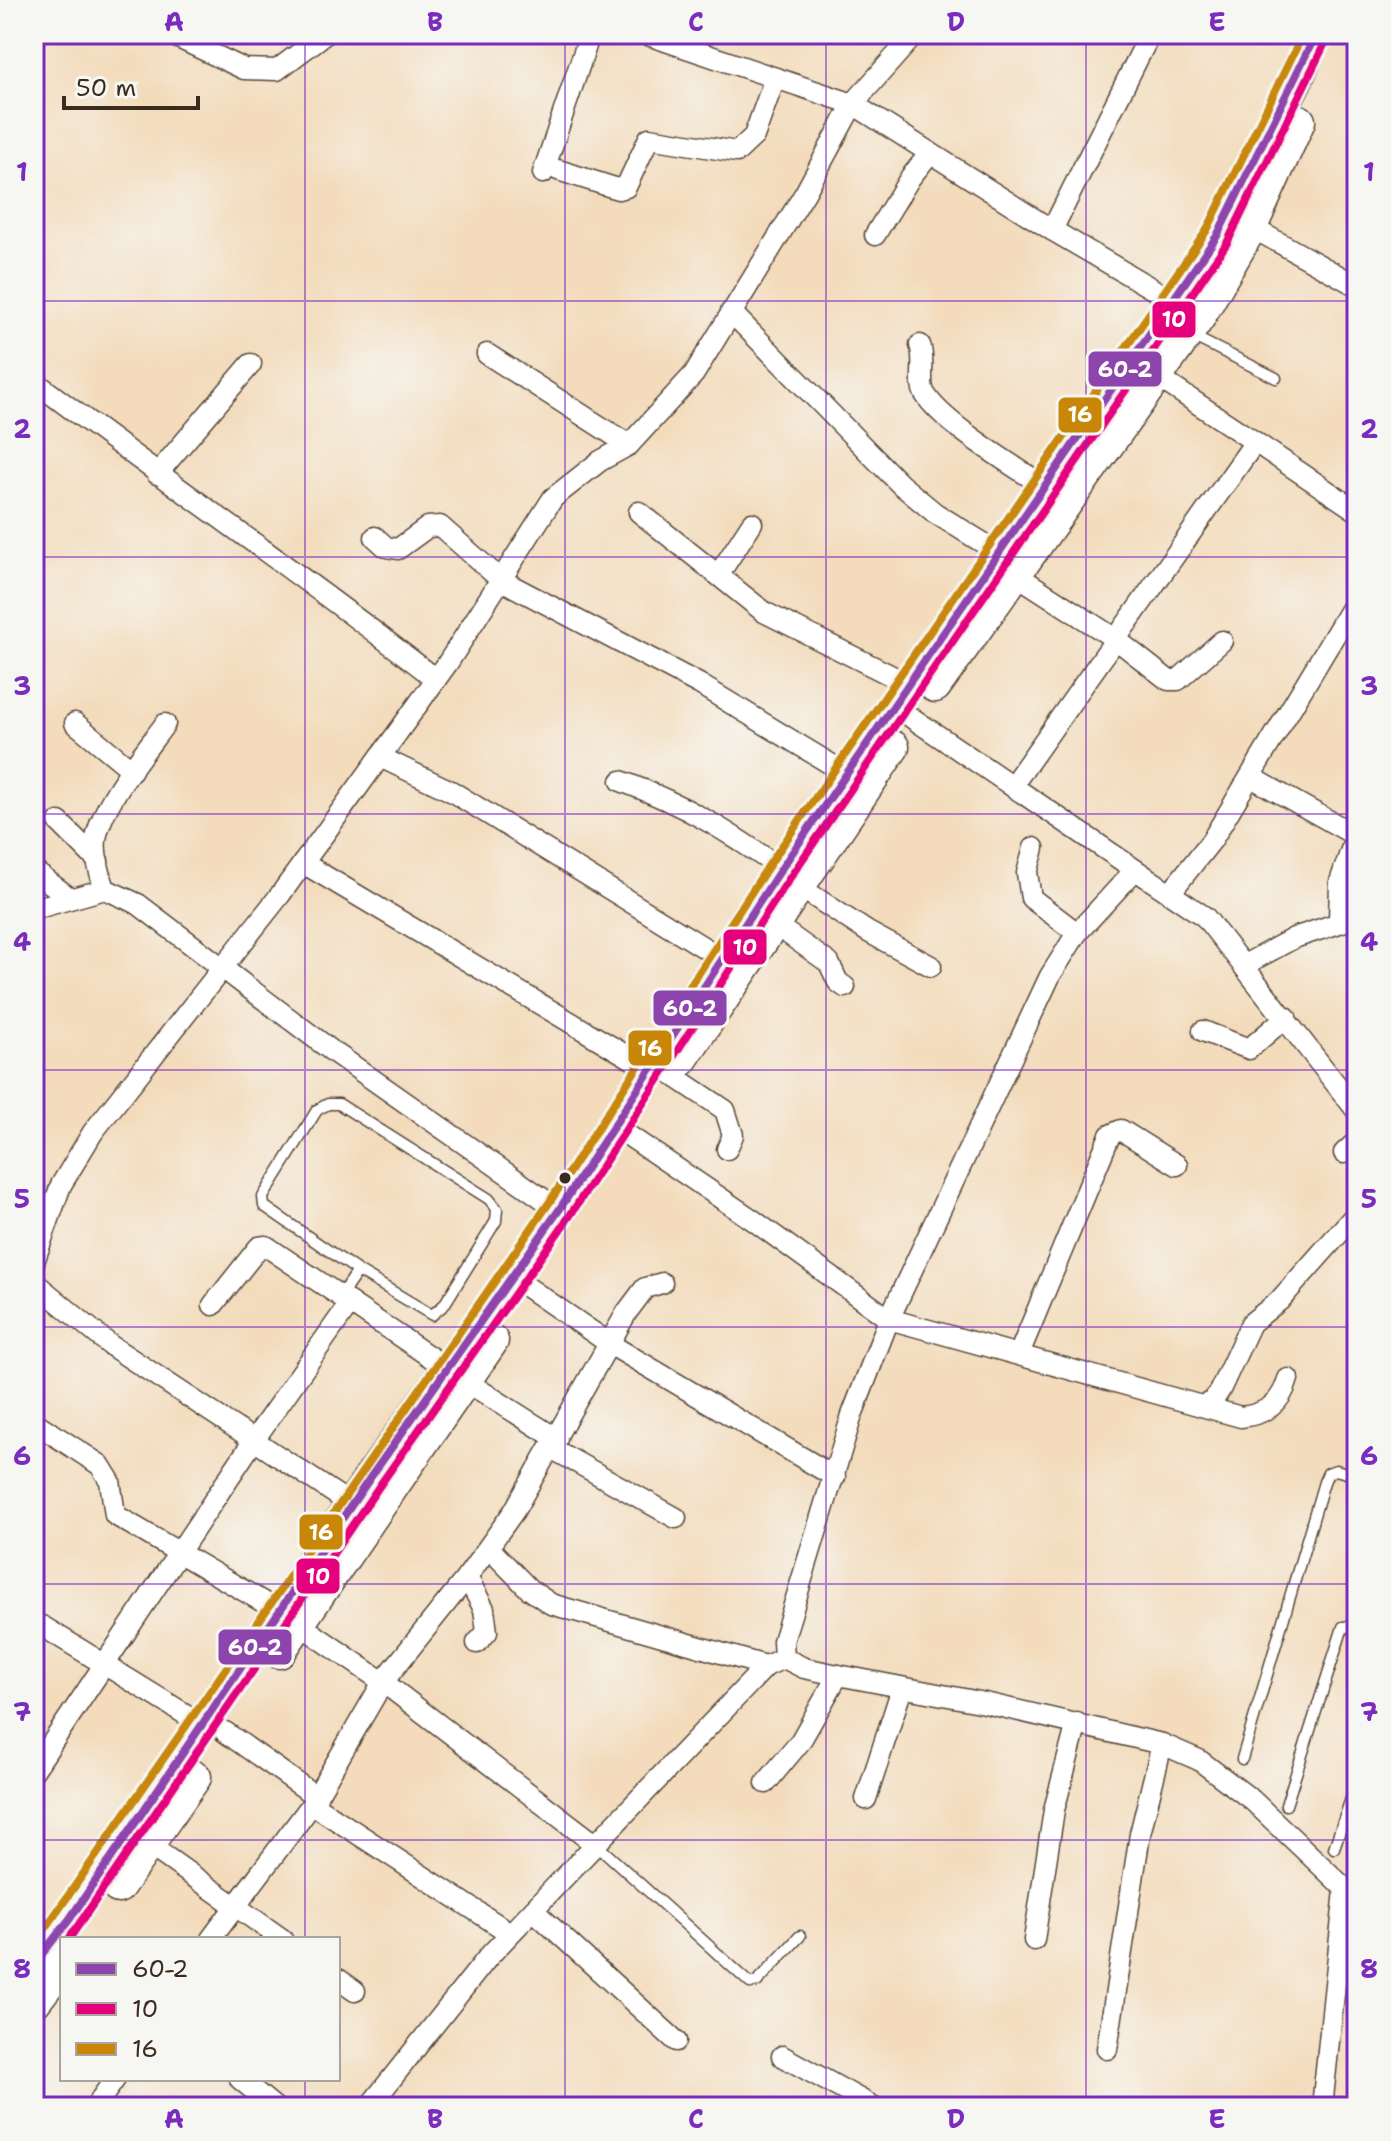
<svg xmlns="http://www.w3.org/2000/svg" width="1391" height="2141" font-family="'Shantell Sans',sans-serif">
  <rect width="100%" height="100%" fill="#f6f6f2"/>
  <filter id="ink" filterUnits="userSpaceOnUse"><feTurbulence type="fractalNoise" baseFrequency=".0125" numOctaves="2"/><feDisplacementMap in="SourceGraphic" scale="16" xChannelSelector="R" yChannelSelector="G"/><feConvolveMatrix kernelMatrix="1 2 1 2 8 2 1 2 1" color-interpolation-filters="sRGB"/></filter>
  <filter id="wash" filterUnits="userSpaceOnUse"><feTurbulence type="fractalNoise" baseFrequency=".006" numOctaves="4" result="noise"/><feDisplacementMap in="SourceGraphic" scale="32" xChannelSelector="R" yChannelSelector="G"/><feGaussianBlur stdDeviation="1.8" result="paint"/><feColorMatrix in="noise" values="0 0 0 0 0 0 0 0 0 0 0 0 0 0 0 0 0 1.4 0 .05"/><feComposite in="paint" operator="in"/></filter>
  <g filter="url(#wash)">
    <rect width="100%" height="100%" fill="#f3dbbb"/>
  </g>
  <g filter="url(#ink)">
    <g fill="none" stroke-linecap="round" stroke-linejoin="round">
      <defs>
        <g id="service">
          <polyline points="1192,336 1276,378"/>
          <polyline points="340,1297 358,1271 432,1315 444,1305 496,1221 497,1209 489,1199 339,1104 328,1104 317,1110 263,1197 264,1206 358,1271"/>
          <polyline points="1242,1759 1324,1482 1328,1473 1336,1470 1357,1476"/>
          <polyline points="1286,1805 1343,1627 1357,1626"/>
          <polyline points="596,1844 750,1983 757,1982 800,1936"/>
          <polyline points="1334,1848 1357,1781"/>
        </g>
        <g id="minor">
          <polyline points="170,34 244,69 277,70 325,34"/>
          <polyline points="645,34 853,104 1052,230 1180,305"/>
          <polyline points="558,170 618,189 626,187 649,138 737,152 754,136 775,78"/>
          <polyline points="543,173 590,34"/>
          <polyline points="1251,227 1357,286"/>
          <polyline points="1052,230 1150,34"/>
          <polyline points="875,235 910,178 930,153"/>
          <polyline points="731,312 900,484 935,513 1001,554"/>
          <path d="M920,345C926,361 918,383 925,394C943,424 1015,466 1046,488"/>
          <polyline points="487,354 629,445"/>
          <path d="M34,381C167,482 304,576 436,679"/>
          <polyline points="1255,442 1357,511"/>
          <polyline points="157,474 251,364"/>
          <polyline points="639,512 764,612 910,685"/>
          <polyline points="375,537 386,547 398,549 428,527 440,526 501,580 699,684 847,774"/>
          <polyline points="719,574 752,523"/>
          <polyline points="1015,574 1117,640 1168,680 1178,680 1222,641"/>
          <polyline points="912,718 1205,917 1357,1111"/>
          <polyline points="75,723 132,770"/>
          <polyline points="380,757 451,791 721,958"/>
          <polyline points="1251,777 1351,833 1354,841 1340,882 1339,921"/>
          <path d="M621,781C685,805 725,829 781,869"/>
          <polyline points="1012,786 1255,442 1156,376"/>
          <polyline points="59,822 98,861"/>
          <polyline points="1034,848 1027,873 1031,898 1077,933"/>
          <polyline points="303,863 649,1069"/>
          <polyline points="1135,870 1077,933 1050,976 889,1319 852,1415 783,1641 784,1658 804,1668 838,1675 985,1703 1162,1744 1199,1760 1252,1800 1357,1900"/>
          <polyline points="34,871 70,898"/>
          <polyline points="798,886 868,932 931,966"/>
          <path d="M105,889C100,874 94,855 96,839C102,803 143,754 165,724"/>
          <polyline points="1170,893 1212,840 1357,598"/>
          <polyline points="34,909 105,889 138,904 332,1051 559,1210"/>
          <polyline points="773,923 829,963 838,982 845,987"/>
          <polyline points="1244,965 1294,938 1357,917"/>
          <polyline points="1203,1031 1249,1049 1286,1017"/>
          <polyline points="671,1074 725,1110 733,1135 727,1149"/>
          <path d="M629,1136L753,1220L889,1319L1241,1417C1266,1414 1281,1404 1288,1379"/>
          <polyline points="1344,1153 1357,1141"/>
          <polyline points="34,1262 61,1185 93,1132 280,895 380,757 447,664 553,498 600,461 629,445 694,374 805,193 853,104 915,34"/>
          <polyline points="34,1282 110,1345 352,1505"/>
          <polyline points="527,1287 613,1346 835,1477"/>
          <polyline points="213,1305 259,1247 266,1246 448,1369"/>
          <polyline points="1019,1354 1110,1135 1121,1130 1177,1165"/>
          <polyline points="467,1382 557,1439"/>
          <polyline points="1202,1406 1213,1401 1220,1390 1251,1323 1279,1301 1357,1213"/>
          <polyline points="34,1422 100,1465 110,1481 115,1515 280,1612"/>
          <polyline points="551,1448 676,1518"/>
          <polyline points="489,1548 529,1589 551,1604 766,1666"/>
          <polyline points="467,1577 484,1609 487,1632 477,1643"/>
          <polyline points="299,1624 383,1682 595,1844"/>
          <polyline points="42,1626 203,1725"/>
          <polyline points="225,1732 317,1797"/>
          <polyline points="34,1770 254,1440 350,1303"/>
          <polyline points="766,1783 800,1742 838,1675"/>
          <polyline points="866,1799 902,1688"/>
          <polyline points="312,1804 510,1933"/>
          <polyline points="149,1845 282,1939"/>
          <polyline points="533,1910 676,2041"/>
          <polyline points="211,1939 312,1804 383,1682 467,1577 514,1511 627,1312 645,1288 662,1283"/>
          <polyline points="1034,1940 1054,1810 1077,1723"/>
          <polyline points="338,1979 355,1991"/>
          <polyline points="1107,2049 1140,1834 1162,1744"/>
          <polyline points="782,2056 874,2107"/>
          <polyline points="240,2079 274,2107"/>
          <polyline points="34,2105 37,2107"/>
          <polyline points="95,2107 115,2079"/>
          <polyline points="369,2107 489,1956 766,1666 784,1658"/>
          <polyline points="1322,2107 1345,1890"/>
        </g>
        <g id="trunk">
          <polyline points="935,686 1199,317 1251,227 1299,121"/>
          <polyline points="681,1060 893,747"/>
          <polyline points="279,1652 492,1341"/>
          <polyline points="118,1887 195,1777"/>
          <polyline points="34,1964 69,1920 370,1478 559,1210 781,869 1217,236 1298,76 1316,34"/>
          <polyline points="34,2002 62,1966"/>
        </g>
      </defs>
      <!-- service casing -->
      <use href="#service" stroke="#574536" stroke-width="13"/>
      <!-- minor casing -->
      <use href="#minor" stroke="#574536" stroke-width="23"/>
      <!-- trunk casing -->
      <use href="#trunk" stroke="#574536" stroke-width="35"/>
      <!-- service -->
      <use href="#service" stroke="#fff" stroke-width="10"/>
      <!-- minor -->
      <use href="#minor" stroke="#fff" stroke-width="20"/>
      <!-- trunk -->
      <use href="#trunk" stroke="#fff" stroke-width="32"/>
      <defs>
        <polyline id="bus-1" points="34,1964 69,1920 370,1478 559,1210 781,869 1217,236 1316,34"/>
        <polyline id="bus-2" points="69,1939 380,1485 569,1217 791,876 1227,243 1327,39"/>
        <polyline id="bus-3" points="34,1945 549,1203 771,862 1207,230 1303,34"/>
      </defs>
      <!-- bus-1 casing -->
      <use href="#bus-1" stroke="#f6f6f2" stroke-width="14"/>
      <!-- bus-2 casing -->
      <use href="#bus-2" stroke="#f6f6f2" stroke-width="14"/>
      <!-- bus-3 casing -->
      <use href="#bus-3" stroke="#f6f6f2" stroke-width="14"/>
      <!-- bus-1 -->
      <use href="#bus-1" stroke="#8e44ad" stroke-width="8"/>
      <!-- bus-2 -->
      <use href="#bus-2" stroke="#e5007d" stroke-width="8"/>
      <!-- bus-3 -->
      <use href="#bus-3" stroke="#c88708" stroke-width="8"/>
    </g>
  </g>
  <!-- grid -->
  <path fill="none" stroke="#7b2cbf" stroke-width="2" stroke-opacity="0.55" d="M305,34V1939M565,34V2107M826,34V2107M1086,34V2107M34,301H1357M34,557H1357M34,814H1357M34,1070H1357M34,1327H1357M34,1584H1357M34,1840H1357M305,2079V2107"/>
  <!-- markers -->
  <circle fill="#3b2a1e" stroke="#f6f6f2" stroke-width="3" cx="565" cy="1178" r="7"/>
  <g stroke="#f6f6f2" stroke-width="3">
    <rect x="1151" y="300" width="46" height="39" rx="8" fill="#e5007d"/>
    <rect x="1087" y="350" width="76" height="38" rx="8" fill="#8e44ad"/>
    <rect x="1057" y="396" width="46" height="38" rx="8" fill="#c88708"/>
    <rect x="722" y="928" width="46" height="38" rx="8" fill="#e5007d"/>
    <rect x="652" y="989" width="76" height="38" rx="8" fill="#8e44ad"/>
    <rect x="627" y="1029" width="46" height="38" rx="8" fill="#c88708"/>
    <rect x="298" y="1513" width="46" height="38" rx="8" fill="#c88708"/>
    <rect x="295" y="1557" width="46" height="38" rx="8" fill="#e5007d"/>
    <rect x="217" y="1628" width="76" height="38" rx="8" fill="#8e44ad"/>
  </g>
  <g font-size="22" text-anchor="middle" font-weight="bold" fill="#fff">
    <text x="1174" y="327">10</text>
    <text x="1125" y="377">60-2</text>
    <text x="1080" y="422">16</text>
    <text x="745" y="955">10</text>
    <text x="690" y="1016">60-2</text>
    <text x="650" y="1056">16</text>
    <text x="321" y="1540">16</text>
    <text x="318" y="1584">10</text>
    <text x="255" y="1655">60-2</text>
  </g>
  <!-- margin -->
  <rect width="1391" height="2141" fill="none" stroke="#f6f6f2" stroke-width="88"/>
  <!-- legend -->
  <rect x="60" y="1937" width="280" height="144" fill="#f6f6f2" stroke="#aba49d" stroke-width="2"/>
  <rect x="76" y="1963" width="40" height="12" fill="#8e44ad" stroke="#aba49d" stroke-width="2"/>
  <text x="132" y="1977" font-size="24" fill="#3b2a1e">60-2</text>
  <rect x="76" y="2003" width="40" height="12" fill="#e5007d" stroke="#aba49d" stroke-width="2"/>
  <text x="132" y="2017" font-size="24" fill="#3b2a1e">10</text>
  <rect x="76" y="2043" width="40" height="12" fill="#c88708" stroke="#aba49d" stroke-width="2"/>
  <text x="132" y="2057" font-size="24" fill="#3b2a1e">16</text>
  <!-- scale -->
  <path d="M64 96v12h134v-12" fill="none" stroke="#3b2a1e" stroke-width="4"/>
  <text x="76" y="96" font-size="24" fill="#3b2a1e" stroke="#f6f6f2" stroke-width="6" paint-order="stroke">50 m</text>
  <rect x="44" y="44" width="1303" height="2053" fill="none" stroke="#7b2cbf" stroke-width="3"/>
  <g font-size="26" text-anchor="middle" font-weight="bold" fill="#7b2cbf">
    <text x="174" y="31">A</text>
    <text x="435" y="31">B</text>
    <text x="696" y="31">C</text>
    <text x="956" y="31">D</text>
    <text x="1217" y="31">E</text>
    <text x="22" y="181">1</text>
    <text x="1369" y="181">1</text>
    <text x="22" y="438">2</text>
    <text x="1369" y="438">2</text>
    <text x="22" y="695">3</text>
    <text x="1369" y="695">3</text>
    <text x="22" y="951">4</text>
    <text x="1369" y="951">4</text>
    <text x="22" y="1208">5</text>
    <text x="1369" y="1208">5</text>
    <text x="22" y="1465">6</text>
    <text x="1369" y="1465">6</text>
    <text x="22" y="1721">7</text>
    <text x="1369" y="1721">7</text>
    <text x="22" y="1978">8</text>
    <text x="1369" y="1978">8</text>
    <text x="174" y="2128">A</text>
    <text x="435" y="2128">B</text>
    <text x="696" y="2128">C</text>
    <text x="956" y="2128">D</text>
    <text x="1217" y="2128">E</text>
  </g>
</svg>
